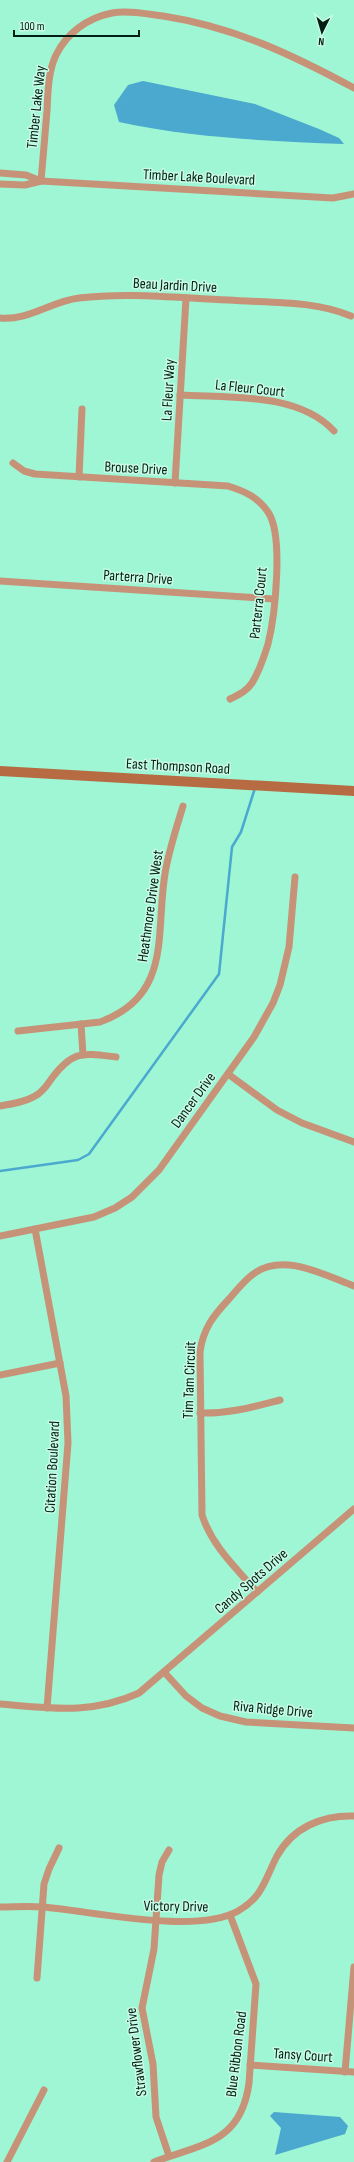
<svg xmlns="http://www.w3.org/2000/svg" width="354" height="2162" font-family="'Sofia Sans Condensed',sans-serif">
  <rect width="100%" height="100%" fill="#9ef6d4"/>
  <!-- water -->
  <g fill="#4ba8ce">
    <path d="M143,81L255,104L319,129L339,138L344,144C267,141 194,138 119,122L114,105L128,85Z"/>
    <polygon points="274,2112 340,2117 348,2126 345,2134 275,2155 281,2128 270,2116"/>
  </g>
  <g fill="none" stroke-linecap="round" stroke-linejoin="round">
    <!-- stream -->
    <polyline stroke="#4ba8ce" stroke-width="2.5" points="0,1171 78,1160 89,1154 219,974 232,847 241,832 255,788"/>
    <!-- minor -->
    <g stroke="#c79378" stroke-width="7">
      <polyline points="0,173 26,175 41,181 333,198 354,194"/>
      <path d="M41,181C43,157 45,134 47,111C48,92 48,72 56,55C67,33 87,18 112,13C128,10 146,14 163,16C234,27 291,54 354,88"/>
      <polyline points="0,184 25,185 41,181"/>
      <path d="M0,318C28,321 52,301 79,298C128,292 179,298 228,300C268,303 313,300 351,316"/>
      <path d="M180,395C229,398 298,392 334,431"/>
      <path d="M13,463L24,471L35,474L228,486C244,491 258,497 268,512C284,535 275,616 268,644C264,657 259,672 252,683C246,692 238,695 230,699"/>
      <polyline points="79,477 82,409"/>
      <polyline points="175,483 186,298"/>
      <polyline points="0,581 274,599"/>
      <polyline points="81,1024 83,1055"/>
      <path d="M18,1031L100,1022C175,995 154,929 166,868C170,847 177,826 183,806"/>
      <polyline points="228,1074 277,1110 302,1123 354,1142"/>
      <path d="M0,1106C12,1104 25,1102 35,1096C43,1092 47,1085 52,1078C73,1050 83,1053 116,1057"/>
      <polyline points="35,1229 66,1396 68,1443 47,1708"/>
      <polyline points="0,1236 94,1217 115,1208 132,1197 159,1170 254,1037 273,1003 280,985 289,947 295,877"/>
      <polyline points="0,1375 60,1363"/>
      <path d="M200,1413C229,1414 253,1407 280,1400"/>
      <path d="M257,1592C236,1568 212,1546 202,1515L200,1352C203,1329 213,1316 229,1299C236,1291 243,1282 252,1275C282,1251 324,1275 354,1286"/>
      <polyline points="165,1673 186,1696 202,1708 220,1716 246,1722 354,1728"/>
      <path d="M0,1704C50,1708 91,1715 139,1693L354,1509"/>
      <path d="M0,1907C14,1907 28,1906 43,1907C92,1911 195,1935 238,1911C263,1897 265,1879 277,1856C293,1827 323,1815 354,1816"/>
      <polyline points="37,1978 44,1884 49,1869 59,1848"/>
      <polyline points="250,2065 354,2072"/>
      <polyline points="345,2072 354,1967"/>
      <polyline points="169,2156 156,2117 153,2064 142,2008 154,1949 159,1875 162,1862 169,1850"/>
      <polyline points="7,2162 44,2090"/>
      <path d="M154,2162C200,2144 241,2144 249,2083L256,1984L230,1915"/>
    </g>
    <!-- secondary -->
    <polyline stroke="#b76b43" stroke-width="10" points="0,771 354,791"/>
  </g>
  <g text-anchor="middle" stroke-width="3" stroke-linejoin="round" paint-order="stroke">
    <!-- street labels -->
    <g font-size="15" fill="#021e15" stroke="#c9fbe6">
      <text transform="translate(36 107) rotate(-84)" y="5">Timber Lake Way</text>
      <text transform="translate(199 177) rotate(3)" y="5">Timber Lake Boulevard</text>
      <text transform="translate(175 285) rotate(3)" y="5">Beau Jardin Drive</text>
      <text transform="translate(250 388) rotate(6)" y="5">La Fleur Court</text>
      <text transform="translate(168 390) rotate(-87)" y="5">La Fleur Way</text>
      <text transform="translate(136 468) rotate(3)" y="5">Brouse Drive</text>
      <text transform="translate(138 577) rotate(4)" y="5">Parterra Drive</text>
      <text transform="translate(258 603) rotate(-84)" y="5">Parterra Court</text>
      <text transform="translate(178 766) rotate(3)" y="5">East Thompson Road</text>
      <text transform="translate(150 906) rotate(-82)" y="5">Heathmore Drive West</text>
      <text transform="translate(193 1100) rotate(-54)" y="5">Dancer Drive</text>
      <text transform="translate(189 1380) rotate(-88)" y="5">Tim Tam Circuit</text>
      <text transform="translate(52 1467) rotate(-87)" y="5">Citation Boulevard</text>
      <text transform="translate(251 1581) rotate(-41)" y="5">Candy Spots Drive</text>
      <text transform="translate(273 1709) rotate(5)" y="5">Riva Ridge Drive</text>
      <text transform="translate(176 1906) rotate(1)" y="5">Victory Drive</text>
      <text transform="translate(136 2052) rotate(-97)" y="5">Strawflower Drive</text>
      <text transform="translate(236 2054) rotate(-83)" y="5">Blue Ribbon Road</text>
      <text transform="translate(303 2055) rotate(4)" y="5">Tansy Court</text>
    </g>
  </g>
  <!-- north arrow -->
  <g transform="translate(322 32) rotate(185)" stroke="#c9fbe6" stroke-width="3" paint-order="stroke">
  <path d="M0-3L7 15L0 10L-7 15Z" fill="#021e15"/>
  <text y="-6" font-size="11" font-weight="bold" text-anchor="middle" fill="#021e15">N</text>
  </g>
  <!-- scale -->
  <path d="M14 30v6h125v-6" fill="none" stroke="#021e15" stroke-width="2"/>
  <text x="20" y="30" font-size="12" fill="#021e15" stroke="#c9fbe6" stroke-width="3" paint-order="stroke">100 m</text>
</svg>
